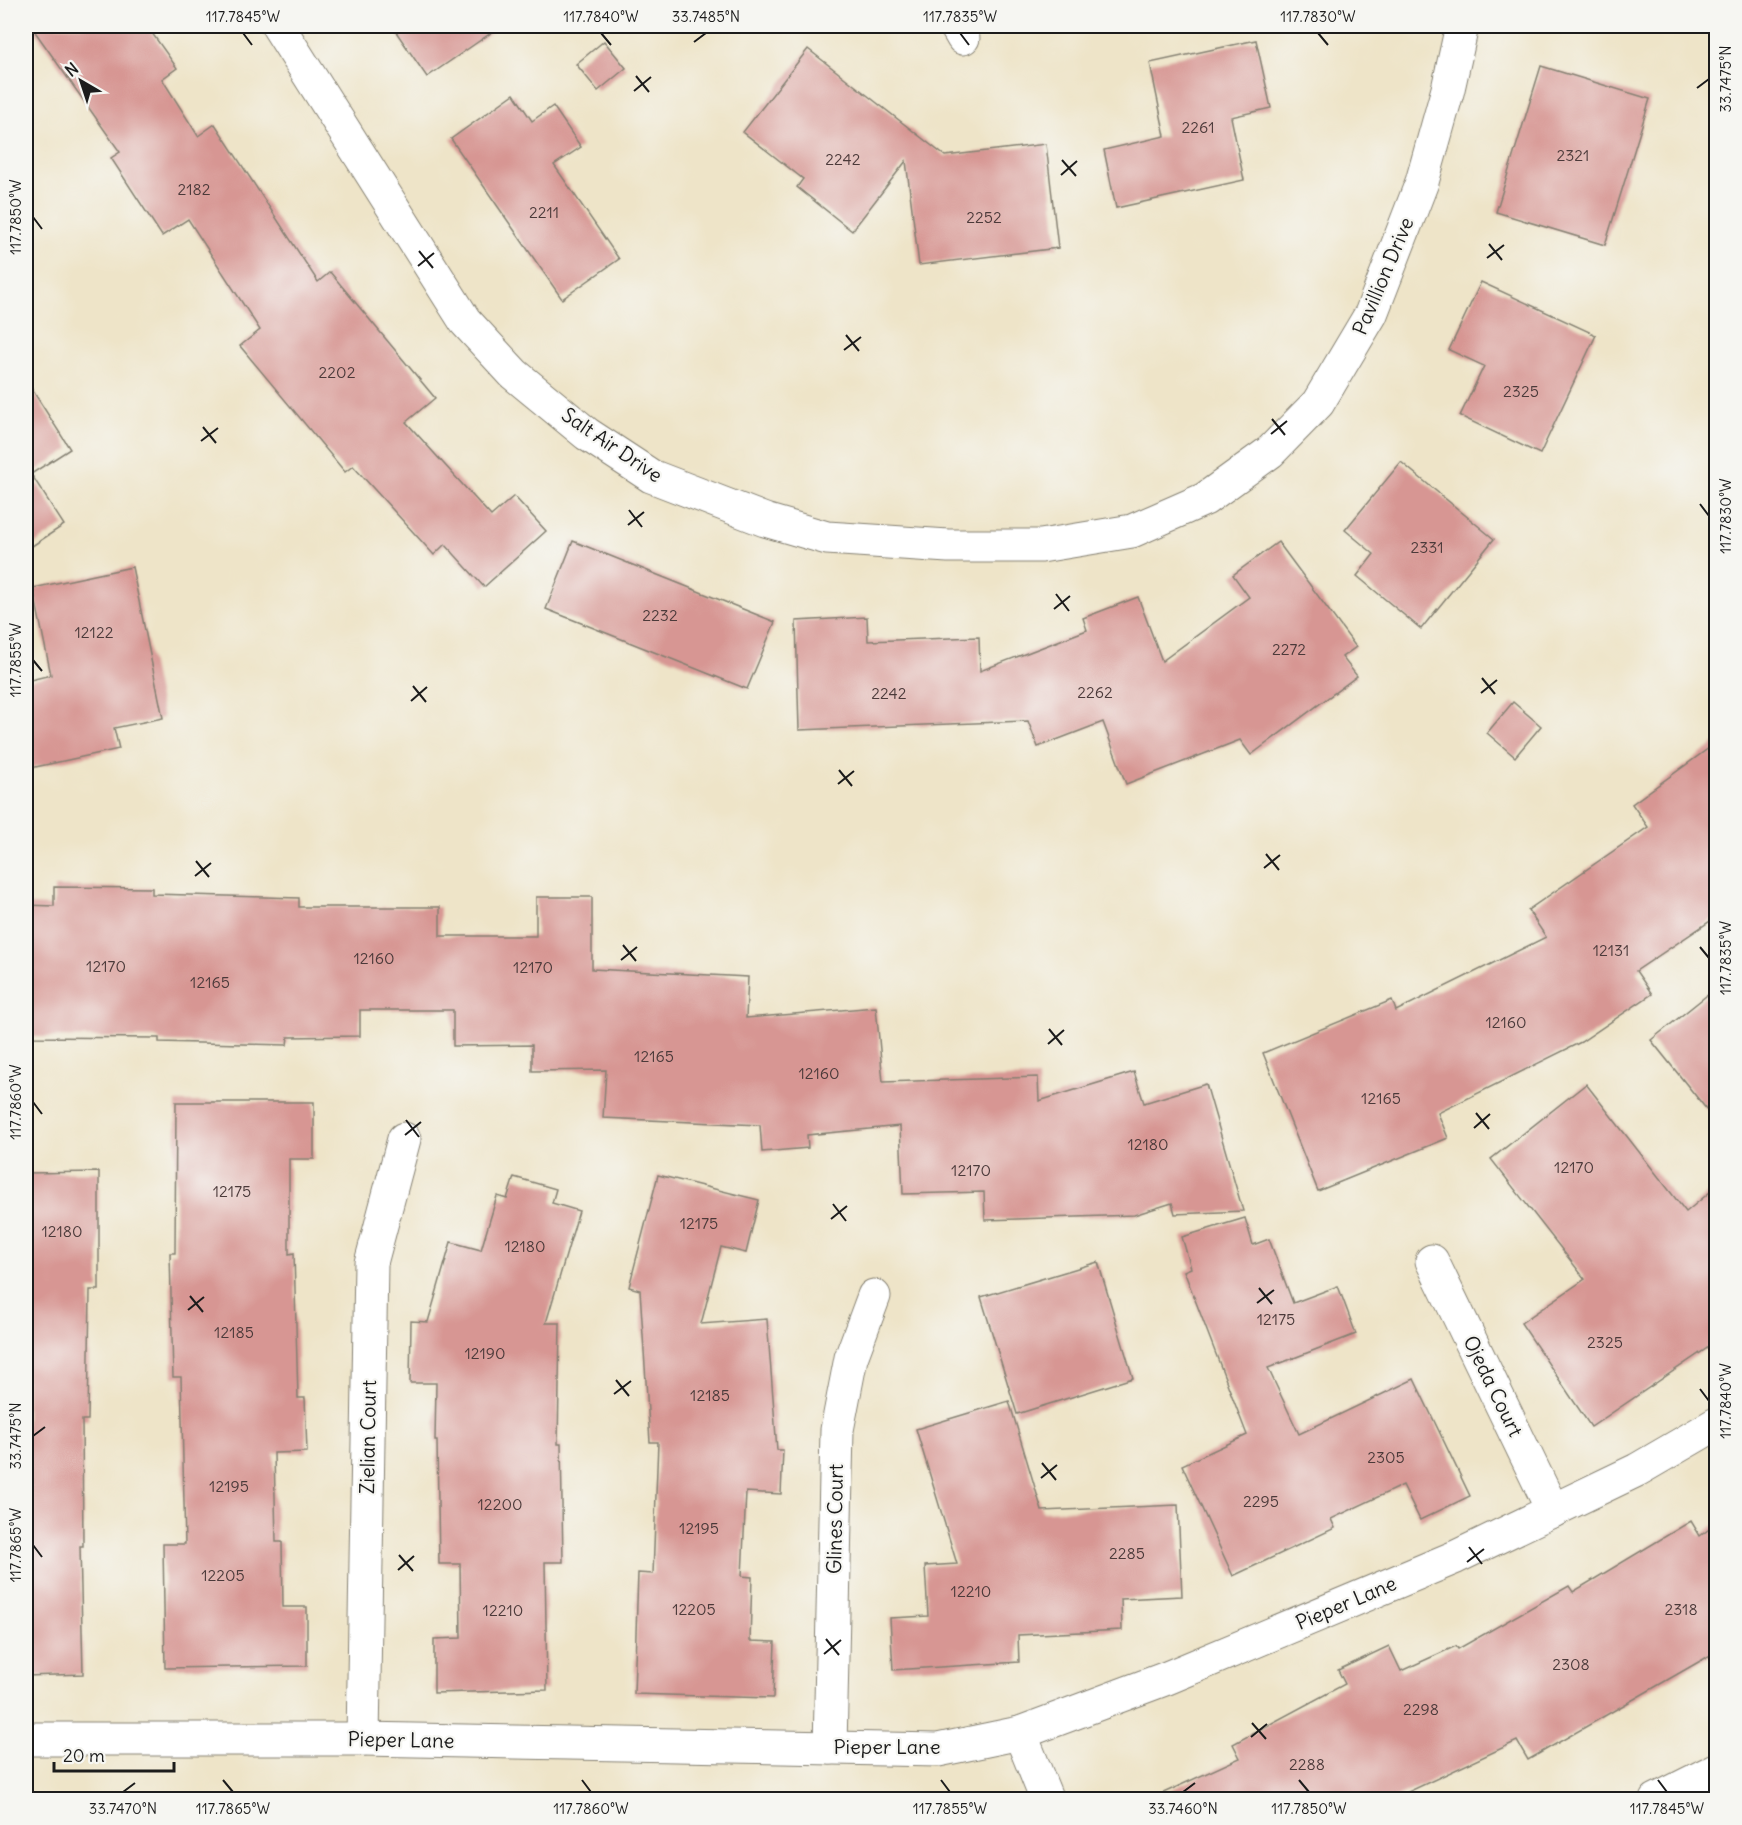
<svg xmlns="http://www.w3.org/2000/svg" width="1742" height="1825" font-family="Delius,sans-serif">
  <rect width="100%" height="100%" fill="#f6f6f2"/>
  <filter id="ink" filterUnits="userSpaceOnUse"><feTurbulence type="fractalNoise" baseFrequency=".0167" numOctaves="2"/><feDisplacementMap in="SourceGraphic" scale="12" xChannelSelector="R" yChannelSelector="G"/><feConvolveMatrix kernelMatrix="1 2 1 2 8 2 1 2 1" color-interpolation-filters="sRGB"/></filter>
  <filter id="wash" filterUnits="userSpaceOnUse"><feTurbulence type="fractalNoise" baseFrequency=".008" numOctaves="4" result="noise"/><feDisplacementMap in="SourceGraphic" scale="24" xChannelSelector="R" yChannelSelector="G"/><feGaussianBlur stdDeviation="1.35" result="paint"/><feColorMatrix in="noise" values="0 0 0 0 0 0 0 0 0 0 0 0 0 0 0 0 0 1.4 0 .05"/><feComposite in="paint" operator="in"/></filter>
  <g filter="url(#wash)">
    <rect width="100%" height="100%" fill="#eee4c8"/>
    <g id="blocks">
      <!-- building -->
      <g fill="#d79693">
        <polygon points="31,26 147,26 177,68 162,79 198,136 215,124 318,282 330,272 435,398 406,422 491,516 514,496 546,531 484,587 445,544 434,555 353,466 345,472 240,346 260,330 188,219 162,236 111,158 120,152"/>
        <polygon points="392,26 501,26 427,77"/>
        <polygon points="1256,40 1271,108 1231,117 1244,180 1116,208 1104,150 1165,136 1150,63"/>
        <polygon points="604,41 626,68 598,91 576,64"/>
        <polygon points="808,49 945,156 1046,144 1058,248 919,265 906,161 852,231 797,187 803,179 743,132"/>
        <polygon points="1541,66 1650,99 1605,245 1496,212"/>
        <polygon points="514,94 532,121 553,106 581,147 554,165 619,259 562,299 451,139"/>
        <polygon points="1481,282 1596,335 1540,454 1460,416 1484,366 1449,350"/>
        <polygon points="26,380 70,449 31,474 64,525 26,550"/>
        <polygon points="1401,462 1494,539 1421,629 1357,576 1374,554 1345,530"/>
        <polygon points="573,541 775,622 747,689 546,609"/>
        <polygon points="1278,542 1356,647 1342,657 1357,676 1251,755 1240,740 1126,784 1103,722 1038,747 1028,721 799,730 796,621 867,617 868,641 979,637 980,671 1087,630 1083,618 1138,597 1162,661 1249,597 1233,575"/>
        <polygon points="132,567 163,718 114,728 119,749 26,769 26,681 51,675 33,588"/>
        <polygon points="1513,702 1541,726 1515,757 1487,733"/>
        <polygon points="1716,743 1716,917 1636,971 1652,994 1581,1042 1438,1113 1448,1138 1318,1191 1263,1053 1392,1000 1396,1011 1546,937 1528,910 1648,827 1632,804"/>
        <polygon points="54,887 152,888 152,894 299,898 299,907 440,907 440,936 536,936 536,897 592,897 592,969 748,977 746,1018 876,1007 883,1082 1038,1077 1039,1101 1134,1072 1144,1103 1206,1084 1243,1211 1175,1214 1172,1203 1134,1215 985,1220 984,1192 903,1194 900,1126 807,1135 808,1148 762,1152 760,1125 603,1118 606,1070 532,1071 532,1045 453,1046 453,1010 360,1010 360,1036 288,1037 287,1045 159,1042 159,1038 26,1037 26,905 54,906"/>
        <polygon points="1716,988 1716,1121 1651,1040"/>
        <polygon points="1586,1084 1686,1212 1716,1187 1716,1342 1591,1427 1521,1323 1585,1279 1491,1159"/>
        <polygon points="176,1102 314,1102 314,1159 289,1159 289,1254 294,1253 298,1398 305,1398 307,1452 274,1453 276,1542 282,1542 283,1607 307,1607 307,1666 165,1668 163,1544 185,1544 181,1377 173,1377 170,1253 175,1253"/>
        <polygon points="99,1172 99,1290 90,1290 88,1420 82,1420 83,1546 80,1546 83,1674 26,1676 26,1173"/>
        <polygon points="658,1175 759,1200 746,1253 721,1247 701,1324 767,1319 777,1450 783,1450 781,1494 746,1492 742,1576 752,1577 750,1641 775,1642 773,1698 634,1694 638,1573 653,1574 658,1442 650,1442 640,1290 629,1287"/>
        <polygon points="514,1177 556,1189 552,1203 579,1211 546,1323 560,1323 558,1444 561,1444 563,1562 545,1562 547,1690 434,1693 434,1639 461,1638 460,1564 439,1564 437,1441 435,1441 436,1383 410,1383 411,1321 428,1322 451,1242 481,1250 497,1196 507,1199"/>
        <polygon points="1245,1218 1253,1245 1269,1239 1293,1303 1338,1286 1356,1334 1268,1368 1299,1434 1414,1379 1470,1496 1420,1520 1403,1485 1331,1519 1335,1528 1233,1576 1182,1465 1247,1435 1184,1271 1191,1268 1182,1237"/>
        <polygon points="1098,1262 1133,1378 1017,1414 981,1297"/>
        <polygon points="1009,1401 1042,1511 1178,1505 1182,1596 1121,1599 1122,1630 1018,1635 1019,1662 893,1670 890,1618 928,1616 925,1566 957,1564 916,1429"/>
        <polygon points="1691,1521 1700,1536 1716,1524 1716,1652 1528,1760 1517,1741 1391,1800 1148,1800 1240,1758 1233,1744 1345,1684 1338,1670 1389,1646 1401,1671 1456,1646 1458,1649 1569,1586 1573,1592"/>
      </g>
    </g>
  </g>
  <g filter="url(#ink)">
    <use href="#blocks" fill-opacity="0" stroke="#858072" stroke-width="1.5"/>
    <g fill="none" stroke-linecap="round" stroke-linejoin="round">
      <defs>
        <g id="minor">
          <polyline points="278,26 465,321 514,374 587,434 651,476 765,520 827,538 948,546 1041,546 1132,531 1205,499 1270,452 1318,403 1371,314 1422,182 1448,89 1462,26"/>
          <polyline points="956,26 963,38"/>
          <polyline points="1432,1261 1553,1511"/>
          <polyline points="1020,1733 1047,1800"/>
          <polyline points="26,1739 363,1739 938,1750 1020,1733 1167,1678 1456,1557 1637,1470 1716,1424"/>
          <polyline points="363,1739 371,1263 404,1139"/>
          <polyline points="830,1748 837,1430 851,1358 874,1296"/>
          <polyline points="1656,1800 1716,1770"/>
        </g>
      </defs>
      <!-- minor casing -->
      <use href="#minor" stroke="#858072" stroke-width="35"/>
      <!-- minor -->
      <use href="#minor" stroke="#fff" stroke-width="33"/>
    </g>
  </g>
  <!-- ticks -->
  <path fill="none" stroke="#1c1c1c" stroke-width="2" d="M243,33L252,45M601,33L611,45M960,33L969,45M1318,33L1328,45M694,42L706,33M636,76L649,92M1697,88L1709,79M634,91L651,77M1062,160L1076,176M1061,175L1077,161M33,217L42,229M1489,244L1502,260M419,251L433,268M1487,258L1504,245M418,266L434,253M846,335L859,351M844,350L861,337M1272,419L1285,435M203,427L216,443M1271,434L1287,421M201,441L218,428M1700,504L1709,516M629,510L642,527M628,525L644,512M1056,594L1069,611M1054,609L1070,596M33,660L42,671M1482,678L1495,694M413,686L426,702M1481,693L1497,680M411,701L427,687M839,770L852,786M838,784L854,771M1266,854L1279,870M196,861L209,877M1264,868L1280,855M195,876L211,863M623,945L636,961M1700,947L1709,958M621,960L637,947M1049,1029L1062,1045M1048,1044L1064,1030M33,1102L42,1114M1476,1113L1489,1129M406,1120L419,1137M1474,1128L1490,1114M405,1135L421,1122M833,1204L846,1221M831,1219L847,1206M1259,1288L1272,1304M190,1296L203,1312M1257,1303L1274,1290M188,1310L204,1297M616,1380L629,1396M1700,1389L1709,1401M614,1394L631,1381M33,1436L45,1427M1042,1463L1056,1480M1041,1478L1057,1465M33,1545L42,1557M1469,1547L1482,1564M399,1555L413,1571M1467,1562L1484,1549M398,1570L414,1556M826,1639L839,1655M824,1654L841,1640M1252,1723L1266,1739M1251,1737L1267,1724M223,1780L233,1792M582,1780L591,1792M941,1780L950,1792M1299,1780L1309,1792M1658,1780L1667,1792M123,1792L135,1783M1183,1792L1195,1783"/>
  <g text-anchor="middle" stroke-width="4.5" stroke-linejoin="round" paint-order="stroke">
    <!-- number labels -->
    <g font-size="16" fill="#4b3a3a">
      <text x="1198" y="133">2261</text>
      <text x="1573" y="161">2321</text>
      <text x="843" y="165">2242</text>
      <text x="194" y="195">2182</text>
      <text x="544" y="218">2211</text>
      <text x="984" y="223">2252</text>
      <text x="337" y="378">2202</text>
      <text x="1521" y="397">2325</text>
      <text x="1427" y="553">2331</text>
      <text x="660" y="621">2232</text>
      <text x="94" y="638">12122</text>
      <text x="1289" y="655">2272</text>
      <text x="1095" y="698">2262</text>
      <text x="889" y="699">2242</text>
      <text x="1611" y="956">12131</text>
      <text x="374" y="964">12160</text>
      <text x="106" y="972">12170</text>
      <text x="533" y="973">12170</text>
      <text x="210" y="988">12165</text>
      <text x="1506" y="1028">12160</text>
      <text x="654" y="1062">12165</text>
      <text x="819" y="1079">12160</text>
      <text x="1381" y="1104">12165</text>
      <text x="1148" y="1150">12180</text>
      <text x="1574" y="1173">12170</text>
      <text x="971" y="1176">12170</text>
      <text x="232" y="1197">12175</text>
      <text x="699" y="1229">12175</text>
      <text x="62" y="1237">12180</text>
      <text x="525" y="1252">12180</text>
      <text x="1276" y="1325">12175</text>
      <text x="234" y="1338">12185</text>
      <text x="1605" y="1348">2325</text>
      <text x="485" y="1359">12190</text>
      <text x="710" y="1401">12185</text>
      <text x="1386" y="1463">2305</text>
      <text x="229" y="1492">12195</text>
      <text x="1261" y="1507">2295</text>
      <text x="500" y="1510">12200</text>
      <text x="699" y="1534">12195</text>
      <text x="1127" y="1559">2285</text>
      <text x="223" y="1581">12205</text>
      <text x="971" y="1597">12210</text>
      <text x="694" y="1615">12205</text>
      <text x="1681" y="1615">2318</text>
      <text x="503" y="1616">12210</text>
      <text x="1571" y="1670">2308</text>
      <text x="1421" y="1715">2298</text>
      <text x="1307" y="1770">2288</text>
    </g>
    <!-- street labels -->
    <g font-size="20" fill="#1c1c1c" stroke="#f6f6f2">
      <text transform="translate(1383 276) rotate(-67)" y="7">Pavillion Drive</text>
      <text transform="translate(612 445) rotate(34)" y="7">Salt Air Drive</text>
      <text transform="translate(1493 1386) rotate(64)" y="7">Ojeda Court</text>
      <text transform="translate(368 1437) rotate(-89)" y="7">Zielian Court</text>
      <text transform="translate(835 1519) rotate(-89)" y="7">Glines Court</text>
      <text transform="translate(1346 1603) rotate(-23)" y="7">Pieper Lane</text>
      <text transform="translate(401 1740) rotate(1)" y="7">Pieper Lane</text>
      <text x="887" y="1754">Pieper Lane</text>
    </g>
  </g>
  <!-- margin -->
  <rect width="1742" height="1825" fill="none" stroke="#f6f6f2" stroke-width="66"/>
  <!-- north arrow -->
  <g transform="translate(81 81) rotate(321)" stroke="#f6f6f2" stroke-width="4.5" paint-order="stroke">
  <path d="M0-4.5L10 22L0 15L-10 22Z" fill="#1c1c1c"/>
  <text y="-9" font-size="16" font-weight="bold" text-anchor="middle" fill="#1c1c1c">N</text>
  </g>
  <!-- scale -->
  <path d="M54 1762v9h120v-9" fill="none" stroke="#1c1c1c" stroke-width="3"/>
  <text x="63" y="1762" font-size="18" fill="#1c1c1c" stroke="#f6f6f2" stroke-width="4.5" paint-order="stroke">20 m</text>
  <rect x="33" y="33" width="1676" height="1759" fill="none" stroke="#1c1c1c" stroke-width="2"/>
  <g font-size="15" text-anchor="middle" fill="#1c1c1c">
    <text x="243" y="22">117.7845°W</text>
    <text x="601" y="22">117.7840°W</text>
    <text x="706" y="22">33.7485°N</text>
    <text x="960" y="22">117.7835°W</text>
    <text x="1318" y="22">117.7830°W</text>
    <text transform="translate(1726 79) rotate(-90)" y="5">33.7475°N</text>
    <text transform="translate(16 217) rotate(-90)" y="5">117.7850°W</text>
    <text transform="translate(1726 516) rotate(-90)" y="5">117.7830°W</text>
    <text transform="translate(16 660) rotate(-90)" y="5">117.7855°W</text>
    <text transform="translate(1726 958) rotate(-90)" y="5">117.7835°W</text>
    <text transform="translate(16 1102) rotate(-90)" y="5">117.7860°W</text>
    <text transform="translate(1726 1401) rotate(-90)" y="5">117.7840°W</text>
    <text transform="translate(16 1436) rotate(-90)" y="5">33.7475°N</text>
    <text transform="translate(16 1545) rotate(-90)" y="5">117.7865°W</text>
    <text x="123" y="1814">33.7470°N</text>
    <text x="233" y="1814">117.7865°W</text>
    <text x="591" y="1814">117.7860°W</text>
    <text x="950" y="1814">117.7855°W</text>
    <text x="1183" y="1814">33.7460°N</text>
    <text x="1309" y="1814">117.7850°W</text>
    <text x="1667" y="1814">117.7845°W</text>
  </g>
</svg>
